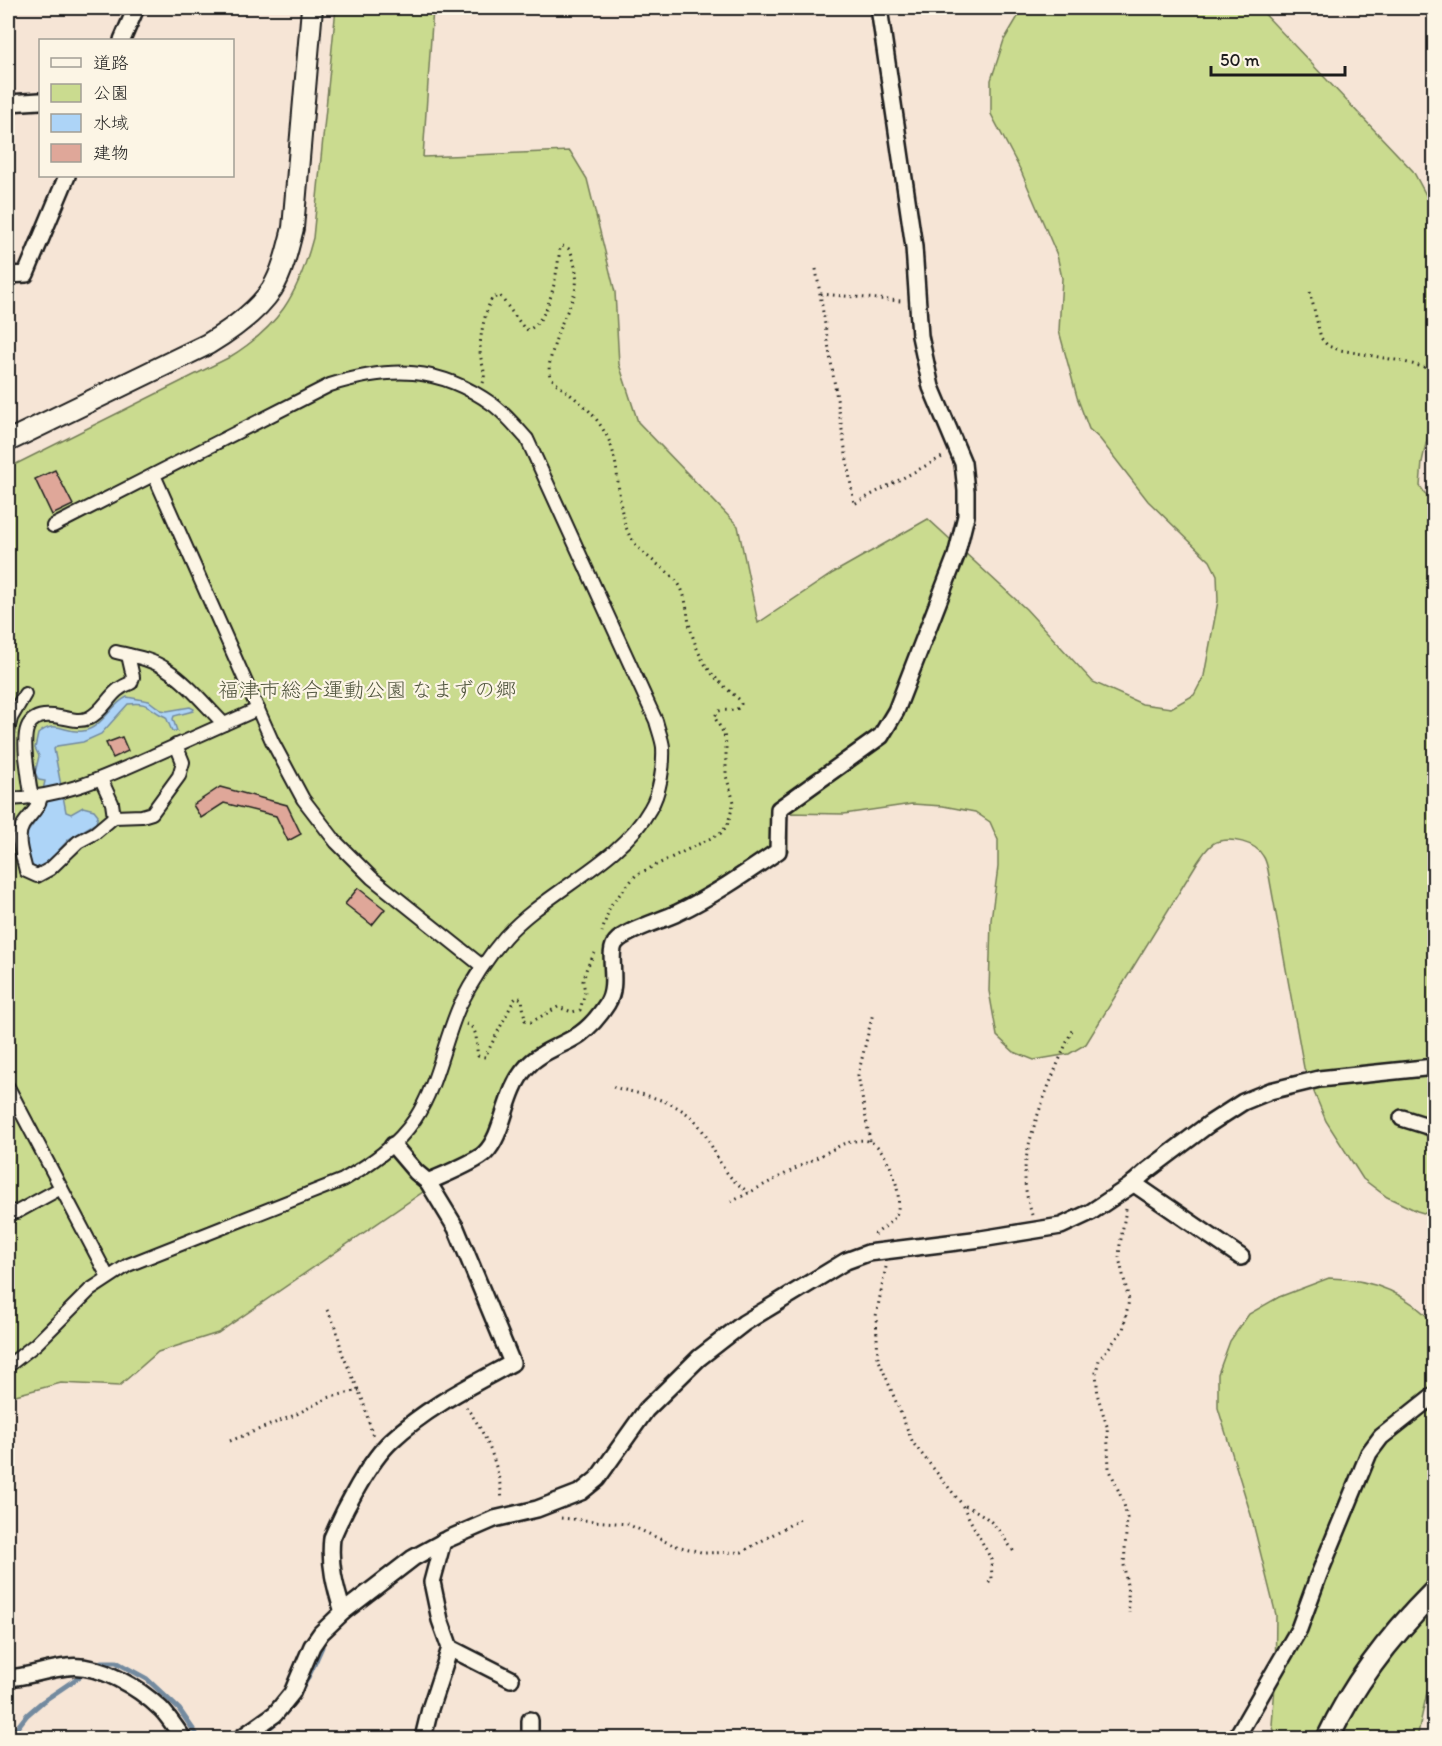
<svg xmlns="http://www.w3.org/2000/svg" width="1442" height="1746" font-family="Itim,'Klee One',sans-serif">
  <rect width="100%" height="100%" fill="#f6e5d6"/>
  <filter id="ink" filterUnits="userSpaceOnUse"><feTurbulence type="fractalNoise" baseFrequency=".0167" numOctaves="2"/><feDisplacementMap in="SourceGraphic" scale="12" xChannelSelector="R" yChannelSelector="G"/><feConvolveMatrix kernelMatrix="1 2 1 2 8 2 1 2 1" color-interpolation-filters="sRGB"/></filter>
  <g filter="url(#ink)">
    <!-- green -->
    <g fill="#cadb8f" stroke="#737c56" stroke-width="1.5">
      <path d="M336,8H433L423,157L570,151L587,179L615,292L619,364L638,422L738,526L758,623L833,573L928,519L1026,609L1093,682L1142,704L1171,708L1194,695L1204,676L1218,601L1217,575L1210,561L1148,501L1100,439L1089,429L1077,397L1059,331L1062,278L1057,255L1021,171L991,114V80L1004,40L1023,8H1259L1413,171L1434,210V407L1422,462L1420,486L1434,507V1216L1417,1211L1387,1197L1363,1179L1326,1121L1304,1068L1268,870C1267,866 1266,860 1263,856C1255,842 1231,837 1216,842C1208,845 1202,856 1197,863L1086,1044L1069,1054L1034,1060L1014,1052L997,1036L989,991L991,920L998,867V840L990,822L975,812L943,806L912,804L844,814L787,813L788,851L757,875L693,912L620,945L618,953L620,985L617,1002L605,1020L546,1058L527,1074L515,1099L496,1152L482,1165L426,1190L218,1333L158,1352L119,1386L61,1383L8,1397V468L228,358C279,327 298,295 313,238Z"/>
      <path d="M1329,1278C1371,1279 1407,1292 1434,1324V1556L1429,1595L1428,1688L1417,1738H1277L1272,1725L1275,1686L1276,1615L1251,1515L1218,1408V1374L1230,1341L1249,1314L1279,1297Z"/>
    </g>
    <!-- water -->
    <path fill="#add4f7" stroke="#738a9f" stroke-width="1.5" d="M127,697L149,701L161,710L167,711L190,707L194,709L193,711L174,716L173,719L177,731H172L166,717C148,710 151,701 128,704L101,734L83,742L57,746L54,749L66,812L71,814L83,807L94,810L98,815L96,823L69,839L49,861L38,869L31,865L25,839L27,833L43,811V790L45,781L39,780L35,773L39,756L35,748L38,734C56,718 65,734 83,731C102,728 111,704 127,697Z"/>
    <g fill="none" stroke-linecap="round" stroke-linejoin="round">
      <!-- stream -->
      <g stroke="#738a9f" stroke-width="5">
        <polyline points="9,1738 27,1715 42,1702 101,1662 116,1662 147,1679 179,1709 199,1738"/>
        <path d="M255,1738C293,1715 305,1686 322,1647"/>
      </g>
    </g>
    <!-- building -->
    <g fill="#dfa799" stroke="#1c1c1c" stroke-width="1.5">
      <polygon points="55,470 73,505 52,515 35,479"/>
      <polygon points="122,737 128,751 113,758 106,743"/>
      <polygon points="220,787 287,805 301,834 288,841 276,816 224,803 201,818 193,805"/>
      <polygon points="358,888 385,909 372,925 345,904"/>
    </g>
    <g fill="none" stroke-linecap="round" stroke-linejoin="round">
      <defs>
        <g id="pedestrian">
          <polyline points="154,475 272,741 303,799 336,842 372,878 482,966"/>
          <path d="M116,652C133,656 151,659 166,669C188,683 206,706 224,724"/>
          <polyline points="8,731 11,718 25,694"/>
          <polyline points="101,779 112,803 114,817"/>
          <path d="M41,797C38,810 30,814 23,825C15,838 23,857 26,871L37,876L50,869L78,842L95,833L114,817L142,816L152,813L179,776L183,762L176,745"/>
          <path d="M32,798C29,784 28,772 26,757C24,736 23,713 53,716C65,717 77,723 89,718C107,709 109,690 131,683L133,677L128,655"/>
          <path d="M8,799C65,797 105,777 157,754C191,739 224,724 258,709"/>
          <polyline points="8,1087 108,1277"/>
          <polyline points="8,1211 17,1212 61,1188"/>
          <path d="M8,1366L36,1344L90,1290L128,1265L343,1180C370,1164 397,1146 415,1119C438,1084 443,1043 460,1005C472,981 487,958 505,937C546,891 620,863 650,809C660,793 664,766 663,747C662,739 658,729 656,721L527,439C516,427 505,413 492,404C439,366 390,366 330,385L53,526"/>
        </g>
        <g id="minor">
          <polyline points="122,40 136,8"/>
          <polyline points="8,103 40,101"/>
          <polyline points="8,275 26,274 67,176"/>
          <polyline points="1402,1118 1434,1128"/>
          <path d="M428,1182C441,1176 476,1162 485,1153C505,1133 504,1092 526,1068C540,1051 563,1046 580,1034C591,1026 600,1015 607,1004C620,984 606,953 616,942C625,931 663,920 677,913C713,896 746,873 778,851L779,809L881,736L896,711L956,556L966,516V491L963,463L931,387L920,336L914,247L879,8"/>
          <polyline points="1133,1183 1241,1257"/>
          <path d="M343,1612C335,1587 329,1564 332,1538C344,1510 369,1461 392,1440C427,1407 470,1386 512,1363L456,1228L428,1182L416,1172L393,1145"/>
          <polyline points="450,1648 511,1679"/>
          <path d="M8,1678C27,1677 47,1669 67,1667C99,1663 139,1688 161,1709C169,1717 176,1729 183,1738"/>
          <polyline points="530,1720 530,1738"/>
          <polyline points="241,1738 275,1714 292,1693 312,1646 321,1633 343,1612 413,1558 448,1539 494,1519 537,1509 581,1492 597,1479 646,1410 699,1358 744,1323 846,1261 868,1253 981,1239 1061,1226 1091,1212 1130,1186 1148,1170 1209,1124 1243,1102 1270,1091 1319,1079 1434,1067"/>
          <polyline points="423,1738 430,1709 450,1648 440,1620 432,1582 443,1541"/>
          <polyline points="1236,1738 1299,1629 1318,1577 1369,1453 1381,1437 1434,1395"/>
        </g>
        <path id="tertiary" d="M8,441L208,344C231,330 257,312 272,289C283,271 288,248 293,228L312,8"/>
        <path id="secondary" d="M1328,1738C1353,1684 1392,1634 1434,1592"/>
      </defs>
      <!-- pedestrian casing -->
      <use href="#pedestrian" stroke="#1c1c1c" stroke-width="16"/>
      <!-- minor casing -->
      <use href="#minor" stroke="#1c1c1c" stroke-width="20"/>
      <!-- tertiary casing -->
      <use href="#tertiary" stroke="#1c1c1c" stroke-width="24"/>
      <!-- secondary casing -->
      <use href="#secondary" stroke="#1c1c1c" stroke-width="26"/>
      <!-- path -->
      <g stroke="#1c1c1c" stroke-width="3" stroke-dasharray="1.5 4.5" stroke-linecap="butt">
        <polyline points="816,269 854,504 944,456"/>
        <polyline points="1310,292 1321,338 1328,346 1340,350 1401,361 1434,370"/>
        <polyline points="821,294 901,301"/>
        <path d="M483,383C487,371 480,362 480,350C480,335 485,312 492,298L500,296L524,328L528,330C551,319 557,272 560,248L562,246C571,248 571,252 573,259C583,291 569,303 559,330C556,338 554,346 552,353C550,361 548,367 550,376C557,386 568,392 577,400C588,408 597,419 604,431C623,461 614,500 628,532C639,558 671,568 681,588C686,598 687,612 689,623C699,663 710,675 740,700L741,704C736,715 726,707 717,712L715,718L724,734L726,744V776L734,802L727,826L721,833L707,840L636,875L610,906L602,932"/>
        <path d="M466,1024C480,1029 475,1044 478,1056L485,1057L514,1000L517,997L522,999L525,1020L531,1022L558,1007L572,1012L580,1010L585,992L583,981L587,967L595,953"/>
        <path d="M613,1087C642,1095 676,1099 697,1123C717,1148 718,1174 749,1192"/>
        <polyline points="870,1141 858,1075 873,1013"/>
        <path d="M731,1202L843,1144C851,1142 862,1138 871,1142C889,1150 906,1200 895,1217C890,1224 880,1230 874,1235"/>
        <polyline points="1126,1209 1120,1245 1119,1258 1129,1300 1123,1330 1099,1360 1096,1372 1098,1397 1107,1426 1109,1468 1124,1504 1127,1518 1124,1565 1128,1593 1129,1613"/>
        <path d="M1032,1215C1029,1204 1025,1191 1025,1179C1022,1141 1057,1066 1072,1030"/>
        <polyline points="886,1267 876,1316 878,1358 913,1443 961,1503 991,1559 992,1579 988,1584"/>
        <polyline points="327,1310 336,1327 342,1353 363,1401 373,1437"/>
        <path d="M466,1407C487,1434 499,1466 502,1500"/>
        <polyline points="230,1441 295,1415 327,1398 359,1390"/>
        <path d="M965,1506C991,1516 999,1530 1014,1552"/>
        <polyline points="561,1518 627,1524 673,1545 705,1553 742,1552 802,1518"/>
      </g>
      <!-- pedestrian -->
      <use href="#pedestrian" stroke="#fcf5e5" stroke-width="12"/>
      <!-- minor -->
      <use href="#minor" stroke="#fcf5e5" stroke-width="15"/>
      <!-- tertiary -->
      <use href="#tertiary" stroke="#fcf5e5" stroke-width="20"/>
      <!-- secondary -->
      <use href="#secondary" stroke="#fcf5e5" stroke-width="21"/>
    </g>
  </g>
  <g text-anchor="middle" stroke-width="4.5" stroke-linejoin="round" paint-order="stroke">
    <!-- park labels -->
    <g font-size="21" fill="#50553e" stroke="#fcf5e5">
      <text x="367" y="697">福津市総合運動公園 なまずの郷</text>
    </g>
  </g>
  <!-- margin -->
  <rect width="1442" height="1746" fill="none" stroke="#fcf5e5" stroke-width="30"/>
  <rect x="15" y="15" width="1412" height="1716" fill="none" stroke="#1c1c1c" stroke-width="2" filter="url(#ink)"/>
  <!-- legend -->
  <rect x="39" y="39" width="195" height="138" fill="#fcf5e5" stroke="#a29e95" stroke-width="1.5"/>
  <rect x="51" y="58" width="30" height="9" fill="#fcf5e5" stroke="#a29e95" stroke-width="1.5"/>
  <text x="93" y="69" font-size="18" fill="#1c1c1c">道路</text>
  <rect x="51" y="84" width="30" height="18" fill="#cadb8f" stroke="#a29e95" stroke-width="1.5"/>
  <text x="93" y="99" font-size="18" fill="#1c1c1c">公園</text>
  <rect x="51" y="114" width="30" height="18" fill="#add4f7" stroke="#a29e95" stroke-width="1.5"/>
  <text x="93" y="129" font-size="18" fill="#1c1c1c">水域</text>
  <rect x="51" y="144" width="30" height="18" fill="#dfa799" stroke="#a29e95" stroke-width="1.5"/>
  <text x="93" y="159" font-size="18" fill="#1c1c1c">建物</text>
  <!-- scale -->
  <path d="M1211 66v9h134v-9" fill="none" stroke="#1c1c1c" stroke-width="3"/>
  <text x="1220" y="66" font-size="18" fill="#1c1c1c" stroke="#fcf5e5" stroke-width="4.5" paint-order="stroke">50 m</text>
</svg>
